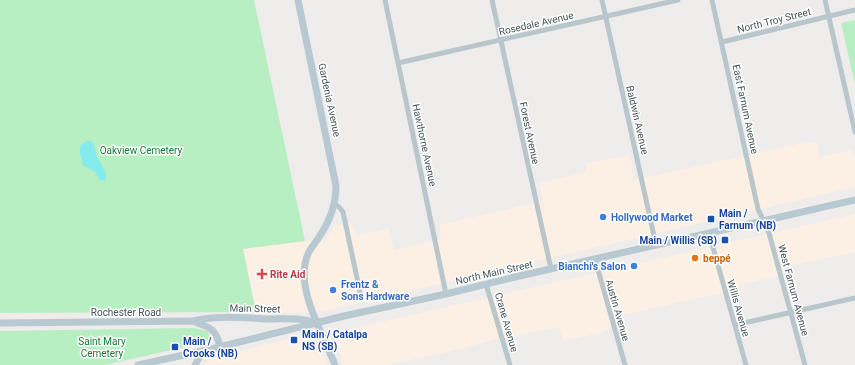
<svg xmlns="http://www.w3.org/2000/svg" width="855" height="365" font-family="Roboto,sans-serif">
  <rect width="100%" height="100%" fill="#efecec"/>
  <!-- commercial -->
  <g fill="#fcefe3">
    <polygon points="817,142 820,157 852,150 855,161 855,187 323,311 296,313 256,312 243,249 305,241 324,242 334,226 352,222 356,236 389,228 394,250 442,239 439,225 529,204 543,200 539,183 586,172 585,164 629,155 634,180 798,144"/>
    <polygon points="855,214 855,252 782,268 784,275 744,284 744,289 717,294 618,316 607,330 600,333 563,341 559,327 494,340 448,352 387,365 343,365 334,335 337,332"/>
    <polygon points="308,334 314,334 328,365 205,365 209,359"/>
  </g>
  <!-- green -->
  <g fill="#b8efc2">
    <polygon points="0,0 254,0 305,241 243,249 256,312 0,313"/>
    <polygon points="855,20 855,84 841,23"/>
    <polygon points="194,328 208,331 210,339 207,342 105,365 0,365 0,331"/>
  </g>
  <!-- water -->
  <path fill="#84eced" d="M86,141H91C96,145 94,150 97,156C100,164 109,172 105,181L100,180L94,171L83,165L80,154V146Z"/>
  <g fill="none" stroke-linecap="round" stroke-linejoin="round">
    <!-- street -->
    <g stroke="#b9c7cc" stroke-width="5">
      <polyline points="385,0 446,294"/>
      <polyline points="492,0 551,269"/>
      <polyline points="602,0 656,245"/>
      <polyline points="712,0 758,209 769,233 805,365"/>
      <polyline points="825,0 855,132"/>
      <polyline points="722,42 855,10"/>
      <polyline points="398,63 678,0"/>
      <polyline points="335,204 339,207 343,212 360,292"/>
      <polyline points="709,233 746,365"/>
      <polyline points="595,259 625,365"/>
      <polyline points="486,284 510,365"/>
      <polyline points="735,325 855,298"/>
    </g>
    <!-- secondary -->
    <g stroke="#b9c9d1" stroke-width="7">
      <path d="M298,0L336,186C336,205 330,221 319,237C317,241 313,245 310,250C291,283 323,333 335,365"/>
      <path d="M193,321C216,315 243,318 267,319C285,319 300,317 317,323"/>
      <path d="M0,323L192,321C209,327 216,328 220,347L217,348"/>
      <polyline points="203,351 344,316 446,294 515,277 855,200"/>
      <polyline points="138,365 207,350"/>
      <polyline points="195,365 203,351 205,351"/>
    </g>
  </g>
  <!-- markers -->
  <g fill="#3f7fe0" stroke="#fff" stroke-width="1.5">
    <circle cx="603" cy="217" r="4"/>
    <circle cx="634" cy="266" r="4"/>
    <circle cx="333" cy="290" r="4"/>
  </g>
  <g fill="#1a4fb4" stroke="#fff" stroke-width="1.5">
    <rect x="707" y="215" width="8" height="8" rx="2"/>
    <rect x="721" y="236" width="8" height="8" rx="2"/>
    <rect x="290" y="336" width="8" height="8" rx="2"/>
    <rect x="171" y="343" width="8" height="8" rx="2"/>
  </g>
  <circle fill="#e8710a" stroke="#fff" stroke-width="1.5" cx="695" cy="258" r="4"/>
  <path fill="#e0444e" stroke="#fff" stroke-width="1.5" d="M260 268h4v4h4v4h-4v4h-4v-4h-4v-4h4z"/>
  <g text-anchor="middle" stroke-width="3" stroke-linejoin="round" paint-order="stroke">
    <!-- street labels -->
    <g font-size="10" fill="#445459" stroke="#fff">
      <text transform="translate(774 20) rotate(-14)" y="4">North Troy Street</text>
      <text transform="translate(536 23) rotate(-13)" y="4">Rosedale Avenue</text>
      <text transform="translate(330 100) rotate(78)" y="4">Gardenia Avenue</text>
      <text transform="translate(746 109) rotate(78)" y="4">East Farnum Avenue</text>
      <text transform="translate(638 120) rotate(77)" y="4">Baldwin Avenue</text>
      <text transform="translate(530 133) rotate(78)" y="4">Forest Avenue</text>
      <text transform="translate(425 145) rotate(78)" y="4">Hawthorne Avenue</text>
      <text transform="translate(494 272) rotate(-13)" y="4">North Main Street</text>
      <text transform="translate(794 290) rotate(75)" y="4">West Farnum Avenue</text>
      <text transform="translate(255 308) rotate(1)" y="4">Main Street</text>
      <text transform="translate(739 308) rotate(74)" y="4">Willis Avenue</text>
      <text transform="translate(618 310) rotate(74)" y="4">Austin Avenue</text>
      <text x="126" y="316">Rochester Road</text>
      <text transform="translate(507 322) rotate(74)" y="4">Crane Avenue</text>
    </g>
    <!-- park labels -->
    <g font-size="10" fill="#147b33" stroke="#fff">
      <text x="141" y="154">Oakview Cemetery</text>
      <text x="102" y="345">Saint Mary<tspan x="102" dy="12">Cemetery</tspan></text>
    </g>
    <!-- transit labels -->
    <g font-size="10" font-weight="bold" fill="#164399" stroke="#fff" text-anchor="start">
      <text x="719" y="217">Main /<tspan x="719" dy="12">Farnum (NB)</tspan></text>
      <text x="717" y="244" text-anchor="end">Main / Willis (SB)</text>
      <text x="302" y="338">Main / Catalpa<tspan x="302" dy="12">NS (SB)</tspan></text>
      <text x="183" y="345">Main /<tspan x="183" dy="12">Crooks (NB)</tspan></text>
    </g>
    <!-- shop labels -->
    <g font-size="10" font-weight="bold" fill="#366cbe" stroke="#fff" text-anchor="start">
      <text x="611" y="221">Hollywood Market</text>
      <text x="626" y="270" text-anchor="end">Bianchi's Salon</text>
      <text x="341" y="288">Frentz &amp;<tspan x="341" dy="12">Sons Hardware</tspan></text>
    </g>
    <!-- food labels -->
    <g font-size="10" font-weight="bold" fill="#c56008" stroke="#fff" text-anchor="start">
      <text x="703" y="262">beppé</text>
    </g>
    <!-- health labels -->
    <g font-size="10" font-weight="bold" fill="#be3a42" stroke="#fff" text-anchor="start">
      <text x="270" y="278">Rite Aid</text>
    </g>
  </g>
</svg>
